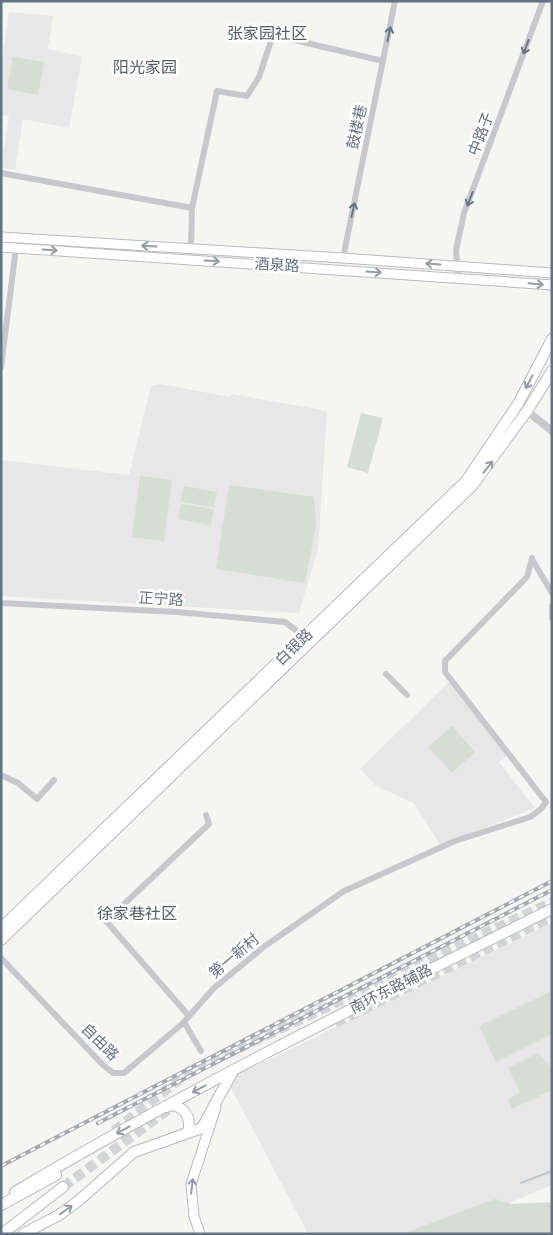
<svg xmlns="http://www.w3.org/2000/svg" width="553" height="1235" font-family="Figtree,'Noto Sans SC',sans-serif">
  <rect width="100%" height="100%" fill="#f5f6f2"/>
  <!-- built -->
  <g fill="#e6e7e6">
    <polygon points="9,12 53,16 48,49 82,57 69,128 23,119 15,170 1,167 9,116 1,115 1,67"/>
    <polygon points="161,384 230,397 232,394 327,411 318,549 299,613 1,596 1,460 129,475 151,386"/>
    <polygon points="449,682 510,753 499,762 535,808 440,845 414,803 376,786 360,769"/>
    <polygon points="552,923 552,1185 436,1234 308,1234 227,1080"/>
  </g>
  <!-- green -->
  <g fill="#d6ddd3">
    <polygon points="13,57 44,62 38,95 7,89"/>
    <polygon points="361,413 383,418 368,473 347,467"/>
    <polygon points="140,476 172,480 164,541 132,537"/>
    <polygon points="229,485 314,497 316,526 305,583 216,569"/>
    <polygon points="184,486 217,492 214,507 181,502"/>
    <polygon points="181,504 214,509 211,525 178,519"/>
    <polygon points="452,726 475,752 452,773 428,747"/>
    <polygon points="550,992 552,1034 496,1062 479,1026"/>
    <polygon points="538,1053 552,1068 552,1090 512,1109 508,1099 520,1092 508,1068"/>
    <polygon points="495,1199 512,1204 552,1202 552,1234 402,1234"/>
  </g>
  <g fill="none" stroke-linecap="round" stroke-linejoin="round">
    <!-- stream -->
    <polyline stroke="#bec6cb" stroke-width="2" points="521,1183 552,1171"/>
    <!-- trunk-tunnel -->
    <g stroke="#d1d5d6" stroke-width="10" stroke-dasharray="10 5" stroke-linecap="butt">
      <polyline points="335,1023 552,917"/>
      <polyline points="114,1131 190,1071 552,902"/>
      <polyline points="63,1187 173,1106"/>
    </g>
    <defs>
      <g id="secondary">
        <polyline points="1,237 343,258 552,273"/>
        <polyline points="1,247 552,285"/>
        <polyline points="200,1234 194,1216 191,1184 216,1107"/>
      </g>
      <g id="primary">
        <polyline points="1,928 466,481 518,404 552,339"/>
        <polyline points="1,940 472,486 527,411 552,371"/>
        <polyline points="217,1100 232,1073"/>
        <path d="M15,1192C189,1088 371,999 552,909"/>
      </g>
      <g id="trunk">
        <path d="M166,1107L173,1105C187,1109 190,1118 189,1131L184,1134"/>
        <polyline points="1,1205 56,1175"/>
        <polyline points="2,1234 63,1187"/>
        <polyline points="23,1234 59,1215 77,1202 134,1152 202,1128 217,1100"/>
      </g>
    </defs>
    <!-- secondary casing -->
    <use href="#secondary" stroke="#b8bbc0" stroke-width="11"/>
    <!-- primary casing -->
    <use href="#primary" stroke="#b6b9be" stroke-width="12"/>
    <!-- trunk casing -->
    <use href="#trunk" stroke="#b6b8bc" stroke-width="12"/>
    <!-- minor -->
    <g stroke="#c6c8cc" stroke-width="6">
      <polyline points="1,173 192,208 191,249"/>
      <polyline points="192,208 217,91 247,96 259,77 273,35 383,61"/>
      <polyline points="343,258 395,1"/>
      <polyline points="458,277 456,250 464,213 543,1"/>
      <polyline points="1,367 16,248"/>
      <polyline points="532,559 552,593"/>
      <polyline points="1,603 177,612 285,622 306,638"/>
      <polyline points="552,606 552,618"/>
      <polyline points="386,674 407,695"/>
      <polyline points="1,775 18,783 37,799 54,780"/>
      <polyline points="1,958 102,1064 113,1073 124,1073 182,1024 214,988 265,946 344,891 455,841 530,817 541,809 546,802 445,672 445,661 527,577 532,558"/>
      <polyline points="189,1016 106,921 209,824 206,815"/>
      <polyline points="184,1022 201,1051"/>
    </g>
    <!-- tertiary -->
    <polyline stroke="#c6c8cc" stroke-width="8" points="527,411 552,431"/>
    <!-- secondary -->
    <use href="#secondary" stroke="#fff" stroke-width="9"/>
    <!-- primary -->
    <use href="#primary" stroke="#fff" stroke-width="10"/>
    <!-- trunk -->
    <use href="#trunk" stroke="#fff" stroke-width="10"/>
    <defs>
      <g id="rail">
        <polyline points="98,1123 552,890"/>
        <polyline points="1,1166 552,881"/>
      </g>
    </defs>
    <!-- rail casing -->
    <use href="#rail" stroke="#a4a8af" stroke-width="4"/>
    <!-- rail -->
    <use href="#rail" stroke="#fff" stroke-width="2" stroke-dasharray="5.5" stroke-linecap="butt"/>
  </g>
  <!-- one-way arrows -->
  <defs><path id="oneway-shaft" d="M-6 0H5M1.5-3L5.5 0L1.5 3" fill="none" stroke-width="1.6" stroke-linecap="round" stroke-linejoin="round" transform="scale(1.25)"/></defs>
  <g stroke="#6a7687">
    <use href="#oneway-shaft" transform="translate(389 34) rotate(-78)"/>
    <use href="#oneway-shaft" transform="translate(526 47) rotate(110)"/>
    <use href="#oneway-shaft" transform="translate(470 199) rotate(111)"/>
    <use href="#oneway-shaft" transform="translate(353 210) rotate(-78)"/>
  </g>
  <g stroke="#939ca8">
    <use href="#oneway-shaft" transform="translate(149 246) rotate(-177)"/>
    <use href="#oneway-shaft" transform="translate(50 250) rotate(4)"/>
    <use href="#oneway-shaft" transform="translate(212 261) rotate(3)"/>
    <use href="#oneway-shaft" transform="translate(433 264) rotate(-176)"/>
    <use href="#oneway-shaft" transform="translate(374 272) rotate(4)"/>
    <use href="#oneway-shaft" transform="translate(536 284) rotate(5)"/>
    <use href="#oneway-shaft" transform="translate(529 382) rotate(118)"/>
    <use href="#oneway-shaft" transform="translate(488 467) rotate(-52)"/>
    <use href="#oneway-shaft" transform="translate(199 1089) rotate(152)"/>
    <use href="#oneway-shaft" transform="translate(123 1130) rotate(151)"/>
    <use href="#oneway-shaft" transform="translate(192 1186) rotate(-83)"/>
    <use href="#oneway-shaft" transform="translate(66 1210) rotate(-35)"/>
  </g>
  <g text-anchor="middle" stroke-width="5" stroke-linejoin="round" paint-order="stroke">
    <!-- street labels -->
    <g font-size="15" fill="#657283" stroke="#fff">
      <text transform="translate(357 127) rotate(-78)" y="5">鼓楼巷</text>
      <text transform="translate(481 134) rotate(-69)" y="5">中路子</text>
      <text transform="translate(277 265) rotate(3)" y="5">酒泉路</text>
      <text transform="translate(161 599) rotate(3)" y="5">正宁路</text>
      <text transform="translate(294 647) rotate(-44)" y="5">白银路</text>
      <text transform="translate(234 956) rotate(-40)" y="5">第一新村</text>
      <text transform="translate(391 989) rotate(-27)" y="5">南环东路辅路</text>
      <text transform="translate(100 1042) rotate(45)" y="5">自由路</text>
    </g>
    <!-- neighbourhood labels -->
    <g font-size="16" fill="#535c68" stroke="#fff">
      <text x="267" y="39">张家园社区</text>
      <text x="145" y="73">阳光家园</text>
      <text x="137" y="919">徐家巷社区</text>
    </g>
  </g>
  <!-- border -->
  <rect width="553" height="1235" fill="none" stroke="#657283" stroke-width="5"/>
</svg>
